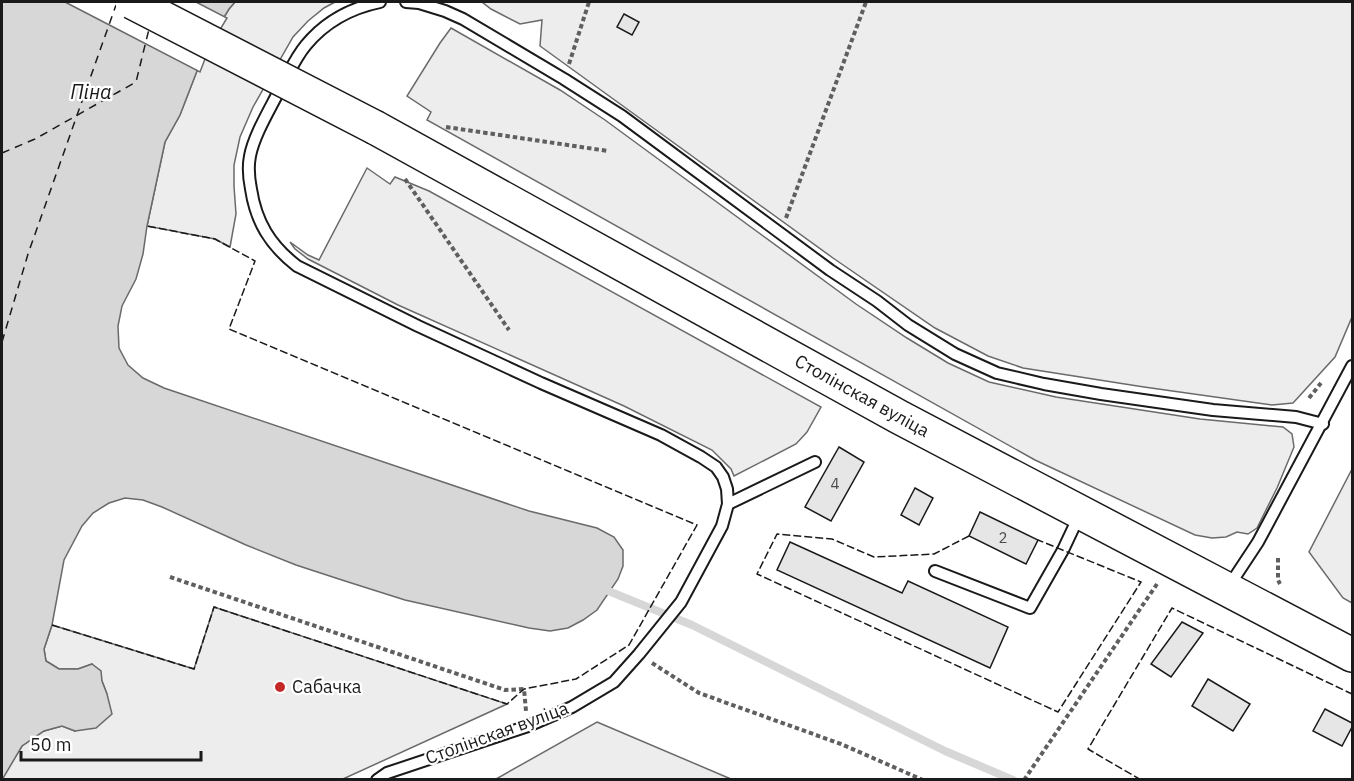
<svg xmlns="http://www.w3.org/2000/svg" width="1354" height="781" font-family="'IBM Plex Sans',sans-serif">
  <rect width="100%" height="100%" fill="#fff"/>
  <!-- built -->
  <g fill="#ededed" stroke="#6a6a6a" stroke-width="1.5">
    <polygon points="235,2 335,2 324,8 308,21 293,37 253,107 240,137 234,165 234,186 236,214 230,247 215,239 147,226 165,142 180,115 207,45 229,9"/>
    <polygon points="482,2 1352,2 1352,317 1335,357 1293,403 1272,405 1144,387 1023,368 988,356 935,328 833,258 540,46 542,20 520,24 491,9"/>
    <polygon points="451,28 560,90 605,120 856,304 907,338 948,363 989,382 1056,397 1200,419 1283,427 1292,434 1294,447 1277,488 1257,528 1248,534 1237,532 1226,537 1212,538 1195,535 1035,460 427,120 431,112 407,96 440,43"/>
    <polygon points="367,168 390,184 395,177 429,191 821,407 807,432 796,444 734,476 731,469 712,450 624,406 398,305 308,259 295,249 290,242 308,255 319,260"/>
    <polygon points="1352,469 1352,603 1343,598 1309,552"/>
    <polygon points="214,607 507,704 343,779 2,780 4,775 22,746 44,731 62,726 75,731 107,694 102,681 92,664 78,669 59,669 46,661 44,649 52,625 194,669"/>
    <polygon points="597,722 731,779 496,779"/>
  </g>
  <!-- water -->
  <polygon fill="#d7d7d7" stroke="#6a6a6a" stroke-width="1.5" points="2,2 235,2 229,9 207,45 180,115 165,142 147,226 143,254 136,279 122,306 118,326 119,348 128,365 143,378 164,388 529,511 597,528 614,537 623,550 623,566 618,579 597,610 583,620 568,628 550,631 529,628 405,600 345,581 296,565 246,545 162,507 143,500 125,498 109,503 93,513 82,526 64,560 52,625 44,649 46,661 59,669 78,669 92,664 101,671 102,681 107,694 112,714 96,728 75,731 62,726 44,731 22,746 2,780"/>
  <!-- pier -->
  <polygon fill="#fff" stroke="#6a6a6a" stroke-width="1.5" points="65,2 196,2 227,18 210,46 200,72"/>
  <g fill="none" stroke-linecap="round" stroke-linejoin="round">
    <!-- stream -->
    <polyline stroke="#d7d7d7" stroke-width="8" points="601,588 692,625 945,751 1013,780"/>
    <!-- ferry -->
    <g stroke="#1a1a1a" stroke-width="1.5" stroke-dasharray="8 6" stroke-linecap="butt">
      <polyline points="2,153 35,139 136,82 149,29"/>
      <polyline points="2,342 28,254 116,5"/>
    </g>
  </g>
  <!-- building -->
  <g fill="#e6e6e6" stroke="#1a1a1a" stroke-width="1.5">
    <polygon points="624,14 639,22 632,35 617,27"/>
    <polygon points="839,447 864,462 831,521 805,507"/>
    <polygon points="915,488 933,498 919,525 901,515"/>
    <polygon points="980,512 1038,540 1026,564 969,536"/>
    <polygon points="790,542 902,593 908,581 1008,627 990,668 777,570"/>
    <polygon points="1182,622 1203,633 1171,677 1151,664"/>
    <polygon points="1208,679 1250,704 1233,731 1192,706"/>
    <polygon points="1325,709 1352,723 1352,727 1342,746 1313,731"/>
  </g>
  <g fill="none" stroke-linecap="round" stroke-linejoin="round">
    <defs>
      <g id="service">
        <polyline points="406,2 419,3 445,11 463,19 564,79 622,116 830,270 877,301 908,325 955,354 997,373 1044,384 1101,394 1213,410 1296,417 1323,424"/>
        <polyline points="728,504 815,462"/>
        <polyline points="935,571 1030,608 1063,550 1079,516"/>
        <polyline points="1229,586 1258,542 1352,366"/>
        <path d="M377,780L387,773L528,726L572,707L614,682L639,654L681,602L722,526L728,504L727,489L723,477L716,467L701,457L661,435L541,383L418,326L297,266C270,245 256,222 251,189C249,179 248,166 250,156C254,135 270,109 280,89C288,75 295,58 306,45C325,22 351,8 380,2"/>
      </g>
      <polyline id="primary" points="376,128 899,417 1352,655"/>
    </defs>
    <!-- service casing -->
    <use href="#service" stroke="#1a1a1a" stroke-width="14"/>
    <!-- primary casing -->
    <use href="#primary" stroke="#1a1a1a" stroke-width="36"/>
    <!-- path -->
    <g stroke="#5f5f5f" stroke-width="4" stroke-dasharray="4.5 3" stroke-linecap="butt">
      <polyline points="569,64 589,2"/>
      <polyline points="446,127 608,151"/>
      <polyline points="405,179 509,330"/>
      <polyline points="786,218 866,2"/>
      <polyline points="1309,398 1321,383"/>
      <polyline points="1278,558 1278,580 1280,584"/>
      <polyline points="170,577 505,690 524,689 526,711"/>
      <polyline points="652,663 699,693 841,744 923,780"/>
      <polyline points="1024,780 1157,584"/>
    </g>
    <!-- service -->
    <use href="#service" stroke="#fff" stroke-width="10"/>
    <!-- primary -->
    <use href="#primary" stroke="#fff" stroke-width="33"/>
    <defs>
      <polyline id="primary-bridge" points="132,2 376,128"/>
    </defs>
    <!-- primary-bridge casing -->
    <use href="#primary-bridge" stroke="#1a1a1a" stroke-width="36" stroke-linecap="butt"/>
    <!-- primary-bridge -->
    <use href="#primary-bridge" stroke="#fff" stroke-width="33"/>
    <!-- fence -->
    <g stroke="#1a1a1a" stroke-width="1.5" stroke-dasharray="8 3" stroke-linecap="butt">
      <polyline points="969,536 934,554 874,557 832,539 777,534 757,574 1058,712 1141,582 1038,540"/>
      <polyline points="52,625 194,669 214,607 507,704 524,689 576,679 629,645 697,525 229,329 255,261 215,239 147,226"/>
      <polyline points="1141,780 1088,749 1172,608 1352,694"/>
    </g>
  </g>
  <!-- markers -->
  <circle fill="#c62828" stroke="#fff" stroke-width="2" cx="280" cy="687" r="6"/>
  <g text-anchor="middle" stroke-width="4.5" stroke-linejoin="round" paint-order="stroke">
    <!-- number labels -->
    <g font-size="15" fill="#4d4d4d">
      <text x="835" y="489">4</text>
      <text x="1003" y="543">2</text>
    </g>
    <!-- street labels -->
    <g font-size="18" fill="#1a1a1a" stroke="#fff">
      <text transform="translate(862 396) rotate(29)" y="6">Столінская вуліца</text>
      <text transform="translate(497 733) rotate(-20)" y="6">Столінская вуліца</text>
    </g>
    <!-- poi labels -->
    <g font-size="18" fill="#1a1a1a" stroke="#fff" text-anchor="start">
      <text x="292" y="693">Сабачка</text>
    </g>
    <!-- water labels -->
    <g font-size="20" font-style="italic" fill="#1a1a1a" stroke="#fff">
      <text x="91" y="99">Піна</text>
    </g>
  </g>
  <!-- border -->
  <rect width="1354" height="781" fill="none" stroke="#1a1a1a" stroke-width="6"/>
  <!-- scale -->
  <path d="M21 751v9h180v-9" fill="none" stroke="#1a1a1a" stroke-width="3"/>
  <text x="30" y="751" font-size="18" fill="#1a1a1a" stroke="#ffffff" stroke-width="4.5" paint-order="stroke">50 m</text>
</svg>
